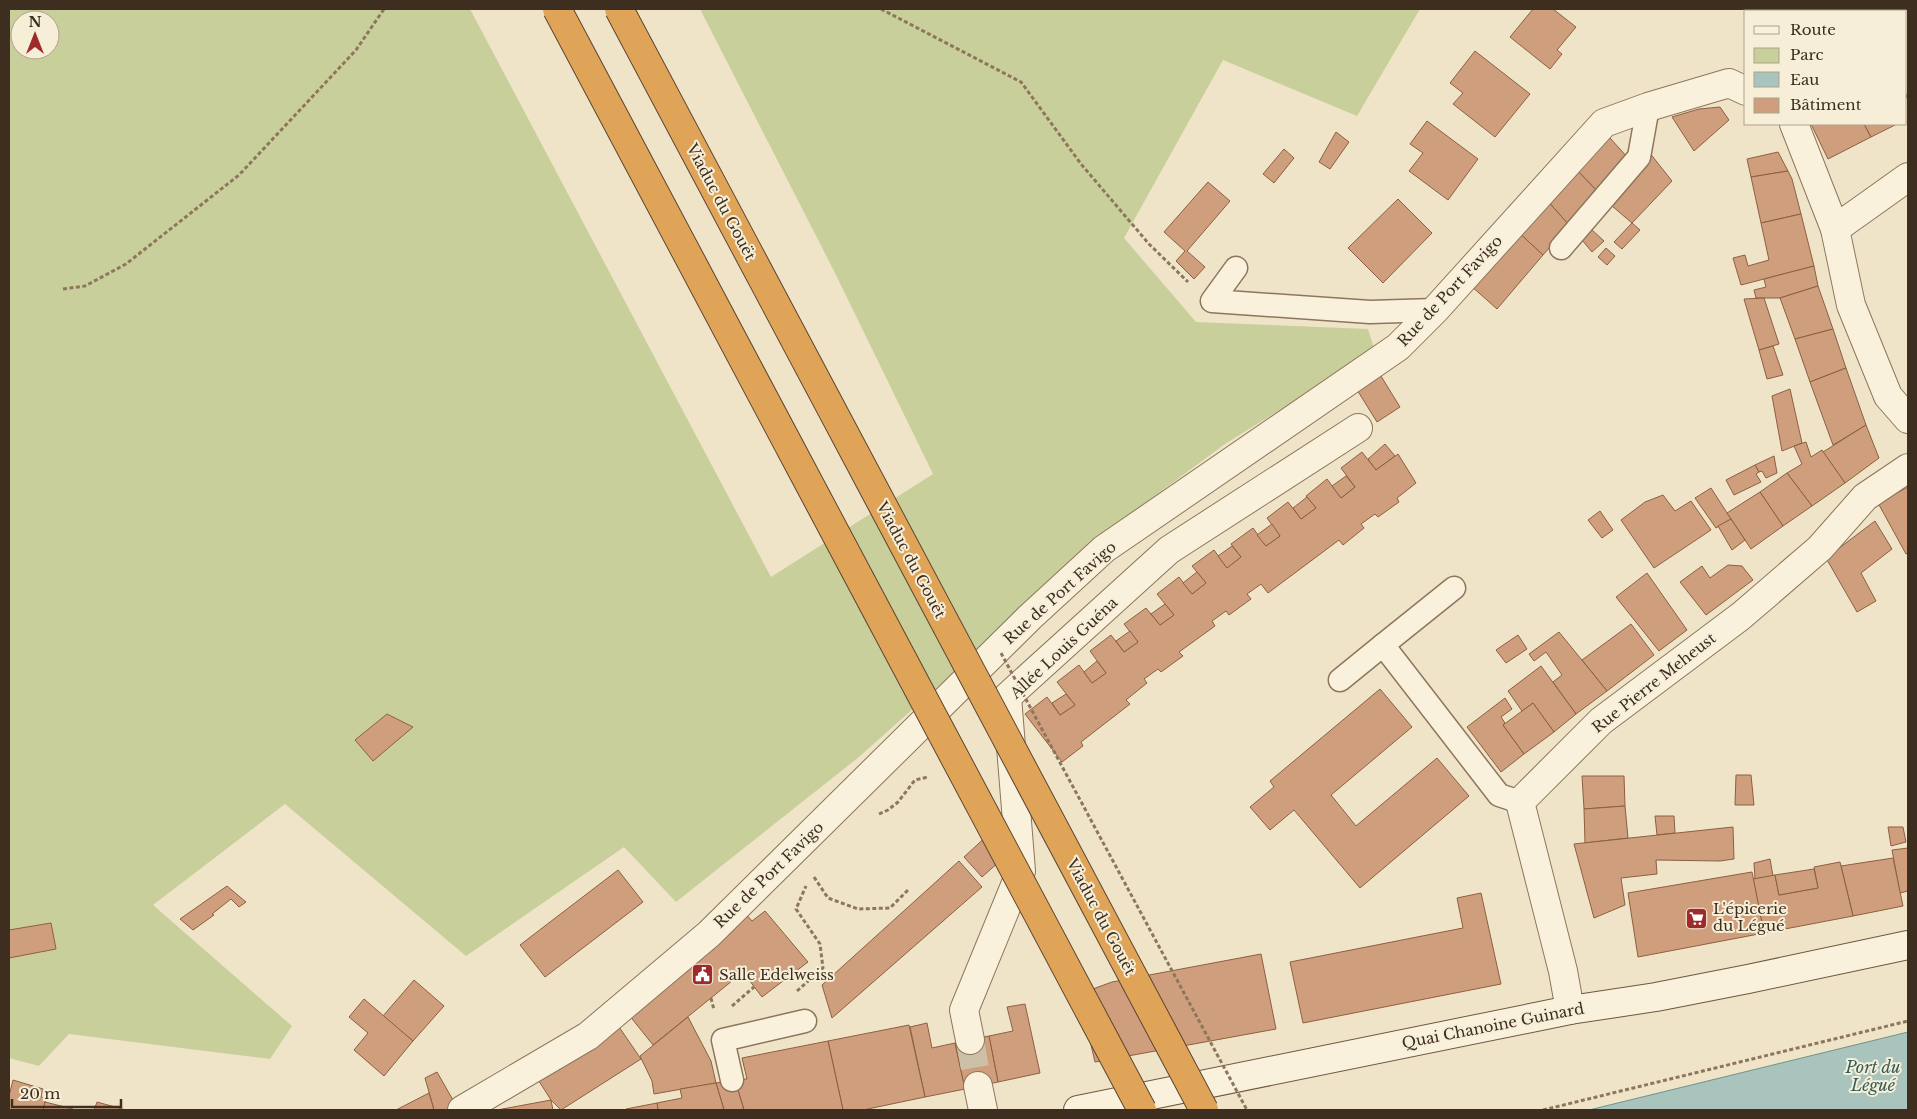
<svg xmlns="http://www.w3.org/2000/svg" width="1917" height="1119" font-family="'Libre Baskerville',serif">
  <rect width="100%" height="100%" fill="#f0e4c8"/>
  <!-- green -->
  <path fill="#c9cf9b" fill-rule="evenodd" d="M9,9H470L771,577L933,474L834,271L700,9H1420L1357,116L1223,60L1124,238L1196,322L1368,329L1375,351L1225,444L1099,537L1025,609L859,757L676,902L624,847L466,956L285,804L153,905L292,1026L270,1059L69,1034L39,1066L9,1058ZM20,20H50V50H20Z"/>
  <!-- water -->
  <polygon fill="#a9c4bc" stroke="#6f938a" points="1908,1032 1908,1110 1589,1110"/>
  <!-- building -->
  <g fill="#cf9f7d" stroke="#8d5f41">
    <polygon points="1533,9 1553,9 1576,27 1557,50 1562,54 1550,69 1510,37"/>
    <polygon points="1475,51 1530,94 1495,137 1453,104 1463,93 1450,83"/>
    <polygon points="1720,107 1729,120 1694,151 1672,117 1699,109"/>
    <polygon points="1427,121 1478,159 1448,200 1409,171 1423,153 1410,144"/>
    <polygon points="1811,124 1864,124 1871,137 1828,159"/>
    <polygon points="1864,124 1897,124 1871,137"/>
    <polygon points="1336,132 1349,142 1330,169 1319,162"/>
    <polygon points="1610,138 1628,158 1598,192 1574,167 1583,158"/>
    <polygon points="1284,149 1294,158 1274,183 1263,174"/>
    <polygon points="1649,152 1672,181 1632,223 1605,200"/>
    <polygon points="1778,152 1788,171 1751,177 1747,159"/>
    <polygon points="1574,167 1598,192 1569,225 1545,198"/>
    <polygon points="1788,171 1792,179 1801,214 1761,223 1751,177"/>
    <polygon points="1208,182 1230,201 1187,251 1205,267 1194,279 1176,261 1185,251 1164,232"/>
    <polygon points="1545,198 1569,225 1543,255 1516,230"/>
    <polygon points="1398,199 1432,233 1383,283 1348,248"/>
    <polygon points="1801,214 1814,266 1741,285 1733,258 1745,255 1748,266 1769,260 1761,223"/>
    <polygon points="1632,223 1640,230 1622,249 1614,242"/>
    <polygon points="1591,229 1604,241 1592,252 1582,240"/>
    <polygon points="1516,230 1543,255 1497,309 1470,285"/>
    <polygon points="1606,248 1615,256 1607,265 1598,257"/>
    <polygon points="1814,266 1818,286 1780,298 1756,298 1754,290 1766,287 1764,279"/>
    <polygon points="1818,286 1833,329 1795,339 1780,298"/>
    <polygon points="1764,298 1779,344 1759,350 1744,299"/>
    <polygon points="1833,329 1846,368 1810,382 1795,339"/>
    <polygon points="1773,346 1783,375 1767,379 1759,350"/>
    <polygon points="1376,368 1400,407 1377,422 1354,385"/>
    <polygon points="1846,368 1866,425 1833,445 1810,382"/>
    <polygon points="1790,389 1802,443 1782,451 1772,396"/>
    <polygon points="1866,425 1879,458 1845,483 1823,452"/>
    <polygon points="1806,442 1811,457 1822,450 1845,483 1812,506 1787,473 1802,464 1794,446"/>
    <polygon points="1385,444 1395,456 1376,470 1368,459"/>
    <polygon points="1362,452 1376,470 1398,454 1416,483 1397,498 1399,502 1378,517 1375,514 1361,524 1364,528 1343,545 1339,540 1268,593 1261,584 1247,594 1251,599 1229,615 1226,611 1212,621 1215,626 1179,652 1183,656 1161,672 1158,669 1144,679 1147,683 1126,700 1130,704 1081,742 1083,746 1062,762 1025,714 1047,697 1060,715 1075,705 1057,682 1079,665 1092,683 1106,673 1090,651 1111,635 1124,652 1138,642 1124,624 1146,608 1160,625 1174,615 1157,594 1179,577 1192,594 1206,583 1192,566 1214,550 1227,568 1241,557 1231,544 1253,528 1266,546 1280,536 1267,518 1288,502 1301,519 1316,508 1306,496 1327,479 1341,498 1355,487 1341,468"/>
    <polygon points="1774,456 1777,473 1766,478 1762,471 1759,472 1755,465"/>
    <polygon points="1755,465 1759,472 1756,474 1761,482 1734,495 1726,480"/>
    <polygon points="1787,473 1812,506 1783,526 1760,492"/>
    <polygon points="1346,476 1355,487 1341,498 1332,486"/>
    <polygon points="1908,487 1908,553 1906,554 1878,503"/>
    <polygon points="1711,488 1731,519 1716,528 1695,498"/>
    <polygon points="1760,492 1783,526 1751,549 1727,513"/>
    <polygon points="1663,495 1675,511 1691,501 1711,530 1654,568 1621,520 1645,502"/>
    <polygon points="1307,497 1316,508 1301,519 1293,508"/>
    <polygon points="1600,511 1613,530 1602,538 1588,520"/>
    <polygon points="1731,519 1745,540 1732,550 1718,526"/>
    <polygon points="1875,521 1892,549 1861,573 1876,601 1857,612 1826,558"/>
    <polygon points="1272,524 1280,536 1266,546 1257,535"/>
    <polygon points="1232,546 1241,557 1227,568 1218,556"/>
    <polygon points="1728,565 1742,566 1753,580 1706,615 1680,582 1702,566 1710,578"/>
    <polygon points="1197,572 1206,583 1192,594 1183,583"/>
    <polygon points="1647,573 1687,630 1659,651 1616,597"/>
    <polygon points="1165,604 1174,615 1160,625 1151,614"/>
    <polygon points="1631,624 1654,655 1607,691 1582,660"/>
    <polygon points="1130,631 1138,642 1124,652 1116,641"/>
    <polygon points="1559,632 1607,691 1576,714 1553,682 1562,675 1546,652 1534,661 1529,654"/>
    <polygon points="1518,635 1527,649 1506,663 1496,650"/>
    <polygon points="1097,661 1106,673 1092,683 1084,672"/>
    <polygon points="1541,666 1576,714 1554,732 1533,703 1522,711 1508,691"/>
    <polygon points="1380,689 1412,727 1331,795 1356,826 1437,758 1469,796 1360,888 1294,810 1270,830 1250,807 1274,787 1270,781"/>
    <polygon points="1066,694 1075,705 1060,715 1052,703"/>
    <polygon points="1505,698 1512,709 1501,717 1505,723 1503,725 1524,754 1501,772 1467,727"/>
    <polygon points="1533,703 1554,732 1524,754 1503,725"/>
    <polygon points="387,714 413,727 373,761 355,740"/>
    <polygon points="1736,775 1751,775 1754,805 1735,805"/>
    <polygon points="1582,776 1624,776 1625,806 1584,809"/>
    <polygon points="1625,806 1628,838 1585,843 1584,809"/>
    <polygon points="1655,816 1674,816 1675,833 1657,835"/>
    <polygon points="1733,827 1734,859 1720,861 1656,860 1657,874 1621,878 1625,905 1594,918 1574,844"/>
    <polygon points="1888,827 1903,827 1906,842 1891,846"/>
    <polygon points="990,833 1009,853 982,877 964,857"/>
    <polygon points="1908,848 1908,891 1900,893 1892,850"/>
    <polygon points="1893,858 1903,906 1853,916 1841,866"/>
    <polygon points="1770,859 1773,876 1755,879 1754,863"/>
    <polygon points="959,861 982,887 832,1018 822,985"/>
    <polygon points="1840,862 1853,916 1764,933 1753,879 1775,875 1779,895 1818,888 1814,867"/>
    <polygon points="1814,869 1818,888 1779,895 1775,875"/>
    <polygon points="618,870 643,902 545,977 520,945"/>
    <polygon points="1752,872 1764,933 1638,957 1628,893"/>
    <polygon points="227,886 246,902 239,907 231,899 212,914 214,915 193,930 180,919"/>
    <polygon points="1481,893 1501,984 1303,1023 1290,962 1463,928 1457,898"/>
    <polygon points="765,911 808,962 762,997 743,972 653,1045 625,1010 744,912 752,921"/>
    <polygon points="51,923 56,949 9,958 9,930"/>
    <polygon points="1261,954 1276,1029 1095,1062 1079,994 1112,982"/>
    <polygon points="414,980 444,1006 413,1041 383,1016"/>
    <polygon points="364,999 413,1041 384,1076 354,1050 368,1033 349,1017"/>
    <polygon points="1025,1004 1040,1073 998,1082 989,1036 1013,1031 1007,1007"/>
    <polygon points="688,1017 711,1061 716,1083 654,1094 652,1081 640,1056"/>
    <polygon points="927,1023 932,1048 955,1043 965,1089 925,1097 910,1027"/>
    <polygon points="617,1024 641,1059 561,1110 551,1100 537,1078"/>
    <polygon points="909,1025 925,1097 863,1110 843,1110 828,1041"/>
    <polygon points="989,1036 998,1082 965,1089 955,1043"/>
    <polygon points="828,1041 843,1110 744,1110 735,1080 747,1079 742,1058"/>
    <polygon points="437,1072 457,1107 450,1110 434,1110 425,1078"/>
    <polygon points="13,1080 43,1089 41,1097 46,1098 43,1110 9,1110 9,1096"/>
    <polygon points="735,1080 744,1110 724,1110 716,1083"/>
    <polygon points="716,1083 724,1110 658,1110 657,1103 682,1098 680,1089"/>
    <polygon points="429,1093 434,1110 396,1110"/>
    <polygon points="551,1100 553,1110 497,1110"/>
    <polygon points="45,1102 73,1109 72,1110 43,1110"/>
    <polygon points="97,1102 126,1110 94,1110"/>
    <polygon points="657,1103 658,1110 626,1110 626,1109"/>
  </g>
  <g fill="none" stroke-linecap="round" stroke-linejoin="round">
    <!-- street-tunnel -->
    <polyline stroke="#ccc0a6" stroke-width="28" stroke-dasharray="28 14" stroke-linecap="butt" points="970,1040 978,1086"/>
    <defs>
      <g id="lane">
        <polyline points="1561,248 1639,157 1648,107"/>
        <polyline points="1236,268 1212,301 1370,312 1435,310"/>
        <polyline points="1454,588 1383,645 1499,795 1520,802"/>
        <polyline points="1340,680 1383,645"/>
        <polyline points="732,1080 723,1040 805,1021"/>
      </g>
      <g id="street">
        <polyline points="1794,124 1835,229 1851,305 1888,396 1908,419"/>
        <polyline points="1835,229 1908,177"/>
        <polyline points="1570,1010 1563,971 1520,802 1601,721 1741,616 1820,548 1865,497 1908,468"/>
        <polyline points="970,1040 964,1010 1021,871 1007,697 1169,550 1358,428"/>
        <polyline points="978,1086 983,1110"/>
        <polyline points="462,1110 588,1036 709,934 1030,617 1104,549 1398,347 1435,310 1604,123 1648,107 1729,83 1746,91"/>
      </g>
      <polyline id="secondary" points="1078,1110 1570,1010 1656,997 1748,979 1908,945"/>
    </defs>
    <!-- lane casing -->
    <use href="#lane" stroke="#8d765c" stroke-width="25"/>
    <!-- street casing -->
    <use href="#street" stroke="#8d765c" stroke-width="30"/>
    <!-- secondary casing -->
    <use href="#secondary" stroke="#6f573f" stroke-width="30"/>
    <!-- path -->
    <g stroke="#8d765c" stroke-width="3" stroke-dasharray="4 2.5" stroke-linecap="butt">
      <polyline points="881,9 1021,82 1081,164 1149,244 1188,282"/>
      <polyline points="1883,9 1883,11"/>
      <polyline points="1906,94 1908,99"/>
      <polyline points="63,289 85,286 126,264 239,175 356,50 384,9"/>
      <polyline points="879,814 888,810 898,802 915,780 928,777"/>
      <polyline points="814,877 828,898 858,909 890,908 908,890"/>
      <polyline points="797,991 823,968 820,944 796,909 806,886"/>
      <polyline points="711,998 714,1010"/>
      <polyline points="732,1006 754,987"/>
      <polyline points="1543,1110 1908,1021"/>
    </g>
    <!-- lane -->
    <use href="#lane" stroke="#faf1dc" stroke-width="22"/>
    <!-- street -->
    <use href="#street" stroke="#faf1dc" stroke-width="28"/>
    <!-- secondary -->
    <use href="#secondary" stroke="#faf1dc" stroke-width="28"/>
    <defs>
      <g id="highway-bridge">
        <polyline points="557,9 1142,1110"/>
        <polyline points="619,9 1204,1110"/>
      </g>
    </defs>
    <!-- highway-bridge casing -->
    <use href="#highway-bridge" stroke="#5b4430" stroke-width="30" stroke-linecap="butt"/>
    <!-- path-bridge -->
    <polyline stroke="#8d765c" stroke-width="3" stroke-dasharray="4 2.5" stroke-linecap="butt" points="1001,653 1247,1110"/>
    <!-- highway-bridge -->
    <use href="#highway-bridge" stroke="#e0a458" stroke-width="28"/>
  </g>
  <!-- icons -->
  <defs>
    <symbol id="supermarket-square" viewBox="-11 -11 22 22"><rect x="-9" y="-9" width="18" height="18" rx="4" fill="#9e2a2b" stroke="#f7eed8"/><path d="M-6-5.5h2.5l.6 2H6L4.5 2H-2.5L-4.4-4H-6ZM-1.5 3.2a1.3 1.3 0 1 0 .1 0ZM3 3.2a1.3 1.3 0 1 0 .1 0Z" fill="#fff"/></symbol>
    <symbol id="civic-square" viewBox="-11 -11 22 22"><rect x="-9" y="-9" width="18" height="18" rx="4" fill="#9e2a2b" stroke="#f7eed8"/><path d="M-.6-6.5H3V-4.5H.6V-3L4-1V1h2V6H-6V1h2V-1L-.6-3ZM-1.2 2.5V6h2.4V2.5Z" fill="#fff"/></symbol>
  </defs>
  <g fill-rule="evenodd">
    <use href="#supermarket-square" x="1684" y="906" width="25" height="25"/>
    <use href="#civic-square" x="690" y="962" width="25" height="25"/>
  </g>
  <g text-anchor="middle" stroke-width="4" stroke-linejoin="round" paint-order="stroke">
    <!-- street labels -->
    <g font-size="15" fill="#3d2e20" stroke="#f7eed8">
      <text transform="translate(721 202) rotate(62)" y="5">Viaduc du Gouët</text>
      <text transform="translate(1450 291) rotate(-47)" y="5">Rue de Port Favigo</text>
      <text transform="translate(911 560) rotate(62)" y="5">Viaduc du Gouët</text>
      <text transform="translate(1060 593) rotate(-42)" y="5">Rue de Port Favigo</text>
      <text transform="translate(1064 648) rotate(-43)" y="5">Allée Louis Guéna</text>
      <text transform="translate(1654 683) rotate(-38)" y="5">Rue Pierre Meheust</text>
      <text transform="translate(769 875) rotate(-44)" y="5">Rue de Port Favigo</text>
      <text transform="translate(1101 917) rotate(62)" y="5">Viaduc du Gouët</text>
      <text transform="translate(1493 1026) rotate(-11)" y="5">Quai Chanoine Guinard</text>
    </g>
    <!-- poi labels -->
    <g font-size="15" fill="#3d2e20" stroke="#f7eed8" text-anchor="start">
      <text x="1713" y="914">L'épicerie<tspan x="1713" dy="17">du Légué</tspan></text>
      <text x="719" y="980">Salle Edelweiss</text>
    </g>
    <!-- water labels -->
    <g font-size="16" font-style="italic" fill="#2f5d5a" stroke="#f7eed8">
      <text x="1873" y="1073">Port du<tspan x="1873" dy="18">Légué</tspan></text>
    </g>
  </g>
  <!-- border -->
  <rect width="1917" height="1119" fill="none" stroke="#3d2e20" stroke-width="20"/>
  <!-- legend -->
  <rect x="1744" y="10" width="162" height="115" fill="#f7eed8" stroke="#ada18e"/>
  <rect x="1754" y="26" width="25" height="8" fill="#faf1dc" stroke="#ada18e"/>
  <text x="1790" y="35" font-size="15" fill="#3d2e20">Route</text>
  <rect x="1754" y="48" width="25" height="15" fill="#c9cf9b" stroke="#ada18e"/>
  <text x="1790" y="60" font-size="15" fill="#3d2e20">Parc</text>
  <rect x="1754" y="72" width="25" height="15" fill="#a9c4bc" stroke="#ada18e"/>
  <text x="1790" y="85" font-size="15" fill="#3d2e20">Eau</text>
  <rect x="1754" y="98" width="25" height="15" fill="#cf9f7d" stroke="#ada18e"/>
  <text x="1790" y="110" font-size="15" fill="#3d2e20">Bâtiment</text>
  <!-- north arrow -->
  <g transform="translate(35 35)"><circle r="24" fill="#f7eed8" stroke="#ada18e"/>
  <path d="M0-4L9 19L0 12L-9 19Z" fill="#9e2a2b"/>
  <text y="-8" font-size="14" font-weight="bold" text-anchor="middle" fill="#3d2e20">N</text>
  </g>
  <!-- scale -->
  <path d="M12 1099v8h109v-8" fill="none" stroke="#3d2e20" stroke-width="2.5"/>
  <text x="20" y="1099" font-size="15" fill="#3d2e20" stroke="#f7eed8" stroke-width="4" paint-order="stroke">20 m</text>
</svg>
